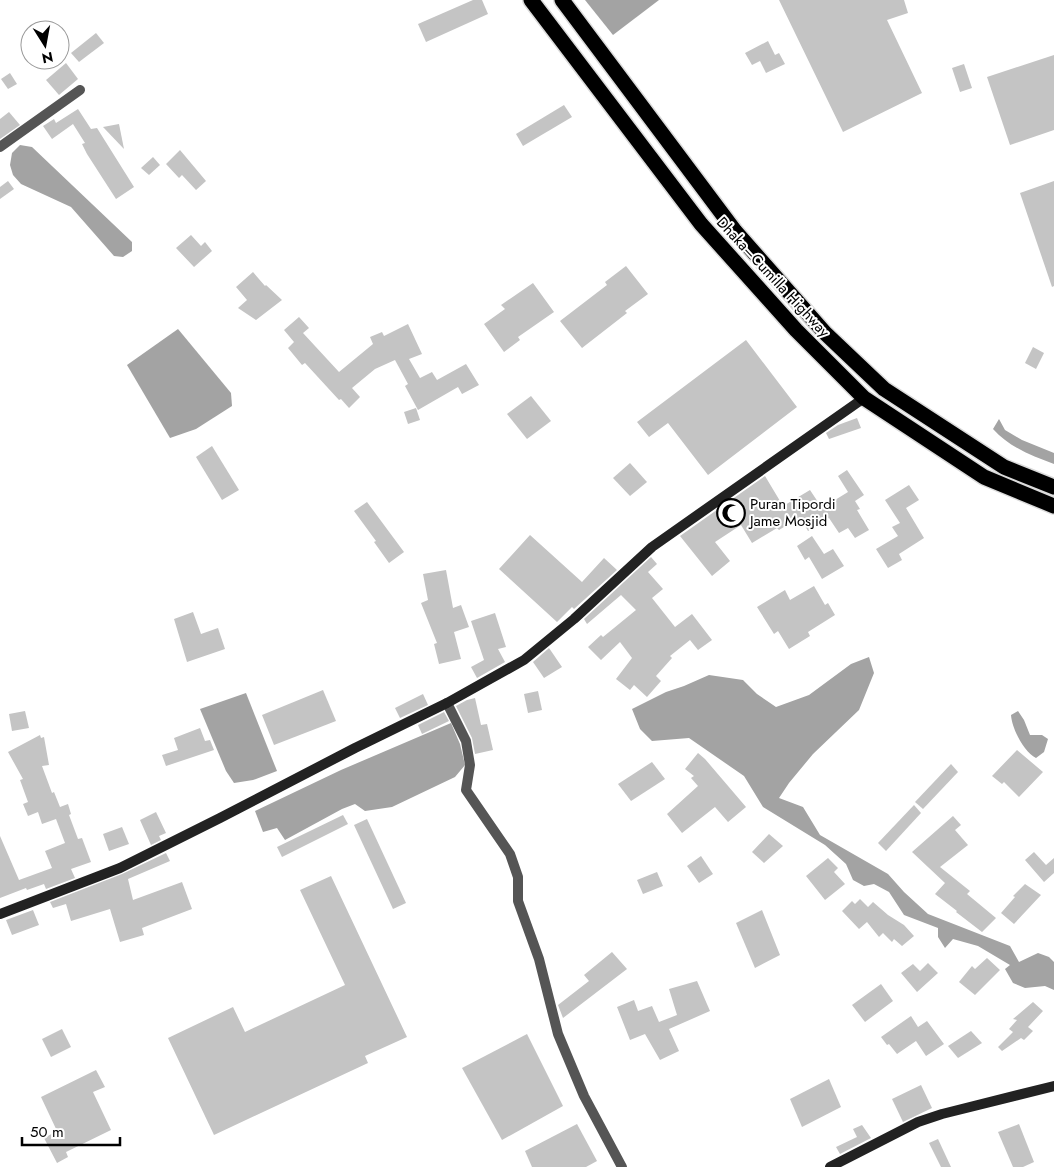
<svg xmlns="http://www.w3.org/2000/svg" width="1054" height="1167" font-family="Jost,sans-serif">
  <rect width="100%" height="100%" fill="#fff"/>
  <!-- water -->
  <g fill="#a3a3a3">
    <polygon points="585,0 659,0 613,35"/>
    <polygon points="20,145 32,147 132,242 132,251 123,257 114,256 71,207 21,184 13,175 10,165 12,153"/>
    <polygon points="178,329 231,393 232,406 196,429 170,438 127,365"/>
    <path d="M999,419L1005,430L1022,440L1054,453V464C1032,456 1009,447 993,429Z"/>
    <polygon points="869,657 874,673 859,710 813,754 789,783 779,798 803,807 820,835 888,874 904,892 928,914 1010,946 1019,962 1038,953 1049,957 1054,962 1054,990 1045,986 1025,988 1013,983 1005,969 1010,965 978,946 953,939 945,948 938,937 938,928 904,915 889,892 874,884 864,886 853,880 846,864 825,845 763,807 744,776 689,738 652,741 640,729 632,709 666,692 684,686 709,675 743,680 757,694 776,707 809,695 851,664"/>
    <polygon points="246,693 277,771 253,780 234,783 226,771 200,709"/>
    <path d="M1018,711L1024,720L1030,735H1042L1048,739L1044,752L1036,758C1024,752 1012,729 1011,715Z"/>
    <polygon points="451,723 460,744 465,765 455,777 392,807 365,811 355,804 342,809 285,840 277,828 263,832 255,811 341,770"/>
  </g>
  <!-- building -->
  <g fill="#c4c4c4">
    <polygon points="473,0 482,0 488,14 426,42 418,24"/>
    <polygon points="779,0 904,0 908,13 887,20 922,93 843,132"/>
    <polygon points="96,33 104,43 79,62 71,53"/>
    <polygon points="768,41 775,55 779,53 785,64 766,73 760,61 752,65 745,53"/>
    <polygon points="1054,55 1054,130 1010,145 987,77"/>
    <polygon points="66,63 78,79 59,95 46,80"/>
    <polygon points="964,64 972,88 960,92 952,68"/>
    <polygon points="10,73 17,84 8,89 1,79"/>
    <polygon points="564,105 572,117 523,146 516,134"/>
    <polygon points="78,109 91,129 97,128 134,187 116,199 87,154 82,144 85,143 73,124 52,139 43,126 54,119 56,123"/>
    <polygon points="9,112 20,125 0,139 0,119"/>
    <polygon points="119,124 124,149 103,127"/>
    <polygon points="180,150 206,181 196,190 182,175 179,178 166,164"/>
    <polygon points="153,157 160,165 149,175 141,168"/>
    <polygon points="8,181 14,189 0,199 0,187"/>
    <polygon points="1054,181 1054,286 1052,287 1020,193"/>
    <polygon points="191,235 201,246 205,242 212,251 194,267 176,248"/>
    <polygon points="626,266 648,294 625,311 627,313 582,348 560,321 607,285 605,282"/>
    <polygon points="253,272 265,286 266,285 282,300 256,320 238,308 247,300 236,287"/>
    <polygon points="533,283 554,312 518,337 520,340 504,352 484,324 505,309 501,305"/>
    <polygon points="299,317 309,328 303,333 339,372 373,344 370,337 382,332 384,336 408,324 422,354 409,359 420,378 432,372 437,380 466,364 479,385 462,394 458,387 418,410 405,386 408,384 395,360 375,369 352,388 360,397 349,408 341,399 339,400 305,363 302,365 288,348 294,342 284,330"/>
    <polygon points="746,340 797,407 708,475 668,423 649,437 637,422"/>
    <polygon points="1033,347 1044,353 1036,369 1025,363"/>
    <polygon points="531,396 551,421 527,439 507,414"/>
    <polygon points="416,408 420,420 408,424 404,412"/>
    <polygon points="857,418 861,428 829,439 826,433 838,425"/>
    <polygon points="212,446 239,490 222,500 196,457"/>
    <polygon points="630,463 647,482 630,496 613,478"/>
    <polygon points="847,470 864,495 855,501 860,509 857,510 869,530 855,538 848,528 839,533 829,518 808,531 800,517 779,530 777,528 752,543 741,525 715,542 730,561 712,576 680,536 765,476 780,501 782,500 785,505 810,490 822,508 848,492 838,476"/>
    <polygon points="909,485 919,500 906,508 924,538 899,554 902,560 888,568 876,549 898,536 892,527 900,523 885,500"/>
    <polygon points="367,502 404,552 389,563 374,542 376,541 354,511"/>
    <polygon points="530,535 582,582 604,558 617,570 574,609 572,607 557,622 499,569"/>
    <polygon points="812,536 824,554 833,549 844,566 822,579 809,557 805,560 797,546"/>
    <polygon points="651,557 657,564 648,572 663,589 652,598 675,627 692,614 712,640 698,650 690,640 670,656 672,658 656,676 661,681 647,697 634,685 630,690 616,679 632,658 620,642 601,660 588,647 601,635 603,637 636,610 621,595 587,624 584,619"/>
    <polygon points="446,570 453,608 461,605 469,627 454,632 461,659 439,664 434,644 437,643 421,603 428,600 423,574"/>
    <polygon points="814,586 825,605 828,603 835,615 808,632 810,636 789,649 778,631 774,634 757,607 785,590 790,600"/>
    <polygon points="193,612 201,634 218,628 225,649 187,662 174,619"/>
    <polygon points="495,613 506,647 498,649 505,662 477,678 471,667 484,660 471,621"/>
    <polygon points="549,648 562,667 544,678 533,662"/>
    <polygon points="323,690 336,721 274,745 262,715"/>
    <polygon points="538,691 542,710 528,713 524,694"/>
    <polygon points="423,694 428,705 400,718 395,708"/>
    <polygon points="475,698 481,725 487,724 493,750 475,754 472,738 456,706 467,700"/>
    <polygon points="25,711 29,728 12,731 9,714"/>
    <polygon points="444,712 449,721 422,734 418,725"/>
    <polygon points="200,728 205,741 210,740 214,750 166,766 162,755 178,750 174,738"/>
    <polygon points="40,735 41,738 44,737 49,765 42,766 52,793 54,792 60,807 68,804 71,814 69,815 78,839 82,838 91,862 71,869 75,878 46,889 44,884 27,890 26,888 0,898 0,836 19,880 52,868 45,851 65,843 56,819 42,824 38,812 28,816 23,804 28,802 20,780 23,779 8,752"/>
    <polygon points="1017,750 1043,772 1019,797 1004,782 1002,784 992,776"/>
    <polygon points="698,753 705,759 746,807 728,822 715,807 682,833 667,814 698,786 691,778 694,776 685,769"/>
    <polygon points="652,762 665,779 631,801 618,784"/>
    <polygon points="951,764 958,772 923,809 915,802"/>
    <polygon points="914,805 921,813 886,851 878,843"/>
    <polygon points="156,812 166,833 159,836 161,840 151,845 140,820"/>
    <polygon points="343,815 348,824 282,857 277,847"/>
    <polygon points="953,816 961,825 955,830 968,845 940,867 970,891 967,894 996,918 982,932 956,912 957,911 935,894 945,883 912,852"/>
    <polygon points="367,819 406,903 393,909 354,825"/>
    <polygon points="122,827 129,844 109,851 103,834"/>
    <polygon points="769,834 783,846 764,863 752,852"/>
    <polygon points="1034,852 1046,865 1054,858 1054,873 1044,882 1025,860"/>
    <polygon points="166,853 170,861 128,879 133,900 182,882 192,909 142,928 144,935 120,942 110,909 71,921 66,904 53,908 50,902 122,874"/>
    <polygon points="701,856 713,874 699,883 687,866"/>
    <polygon points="828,858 838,868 834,872 845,884 825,900 806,876"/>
    <polygon points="657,872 663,886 643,894 637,880"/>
    <polygon points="331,876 407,1037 365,1056 368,1063 214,1135 168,1038 233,1007 245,1032 345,985 300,890"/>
    <polygon points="1025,884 1041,895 1014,924 1001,913 1015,897 1013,896"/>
    <polygon points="860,899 868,907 873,902 888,915 904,925 914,936 902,946 894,939 892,942 883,933 879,937 867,922 859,929 842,911 852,901 855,904"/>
    <polygon points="33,910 39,925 12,935 6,920"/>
    <polygon points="762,910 780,955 755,968 736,923"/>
    <polygon points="612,952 627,969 563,1018 558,1005 589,981 584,975"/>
    <polygon points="987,958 1000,970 975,995 959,982 972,966 975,969"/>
    <polygon points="928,963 938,973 917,992 901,973 913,964 920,971"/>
    <polygon points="697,981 710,1011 669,1029 679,1051 660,1060 645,1034 630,1040 617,1007 634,1000 638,1011 652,1006 659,1022 677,1015 669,989"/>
    <polygon points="881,984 893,1001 865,1022 852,1005"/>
    <polygon points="1033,1002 1043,1011 1028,1027 1033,1031 1024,1040 1021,1038 1002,1051 998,1047 1013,1032 1009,1029 1017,1020 1013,1019"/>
    <polygon points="911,1016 918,1027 927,1021 944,1044 926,1056 916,1041 897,1054 889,1044 887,1045 881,1037"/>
    <polygon points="62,1029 71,1047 51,1057 42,1039"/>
    <polygon points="971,1031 982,1043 958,1058 948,1046"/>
    <polygon points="527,1034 563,1106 502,1140 462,1068"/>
    <polygon points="96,1070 105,1087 93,1092 111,1130 66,1152 68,1157 57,1163 44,1138 57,1131 41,1097"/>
    <polygon points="829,1079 841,1107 802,1127 790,1099"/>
    <polygon points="921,1085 932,1108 903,1122 892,1099"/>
    <polygon points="577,1124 597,1161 586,1167 532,1167 525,1151"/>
    <polygon points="1019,1124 1034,1162 1023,1167 1013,1167 998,1132"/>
    <polygon points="862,1125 871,1138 840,1154 836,1147 857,1137 853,1129"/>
    <polygon points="938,1139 951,1167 941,1167 929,1143"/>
  </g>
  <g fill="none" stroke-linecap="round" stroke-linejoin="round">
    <defs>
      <g id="highway">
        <polyline points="531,0 701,224 796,330 864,398 984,477 1054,506"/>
        <polyline points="562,0 735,231 825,333 884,389 1004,467 1054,487"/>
      </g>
    </defs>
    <!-- highway casing -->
    <use href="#highway" stroke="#dbdbdb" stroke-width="18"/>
    <!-- street -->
    <g stroke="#555" stroke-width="10">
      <polyline points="0,147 80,90"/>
      <polyline points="447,703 466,741 470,765 466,790 510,854 518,877 518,901 539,959 558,1034 584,1096 622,1167"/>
    </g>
    <!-- secondary -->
    <g stroke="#222" stroke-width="10">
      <polyline points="0,914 120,868 220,818 355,748 447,703 524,660 574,619 652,547 864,398"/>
      <polyline points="830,1167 918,1122 942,1114 1054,1086"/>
    </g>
    <!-- highway -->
    <use href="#highway" stroke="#000" stroke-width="15"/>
  </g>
  <!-- icons -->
  <defs>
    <symbol id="mosque-ring" viewBox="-11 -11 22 22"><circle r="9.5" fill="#fff" stroke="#000" stroke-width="1.5"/><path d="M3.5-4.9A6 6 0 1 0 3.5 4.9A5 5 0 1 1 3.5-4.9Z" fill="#000"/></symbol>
  </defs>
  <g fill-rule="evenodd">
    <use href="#mosque-ring" x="715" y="497" width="32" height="32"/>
  </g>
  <g text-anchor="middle" stroke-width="4" stroke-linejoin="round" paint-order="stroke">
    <!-- street labels -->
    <g font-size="15" fill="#000" stroke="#fff">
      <text transform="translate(773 277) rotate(47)" y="5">Dhaka–Cumilla Highway</text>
    </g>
    <!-- poi labels -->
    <g font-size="15" fill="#000" stroke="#fff" text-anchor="start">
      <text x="750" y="509">Puran Tipordi<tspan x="750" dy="17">Jame Mosjid</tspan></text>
    </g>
  </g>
  <!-- north arrow -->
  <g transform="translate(45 45) rotate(169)"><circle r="24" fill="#ffffff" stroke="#999999"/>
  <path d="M0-4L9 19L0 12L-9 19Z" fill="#000000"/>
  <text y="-8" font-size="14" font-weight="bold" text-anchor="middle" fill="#000000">N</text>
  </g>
  <!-- scale -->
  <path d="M22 1137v8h98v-8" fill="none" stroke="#000000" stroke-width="2.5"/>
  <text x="30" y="1137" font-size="15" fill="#000000" stroke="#ffffff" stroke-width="4" paint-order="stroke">50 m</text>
</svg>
